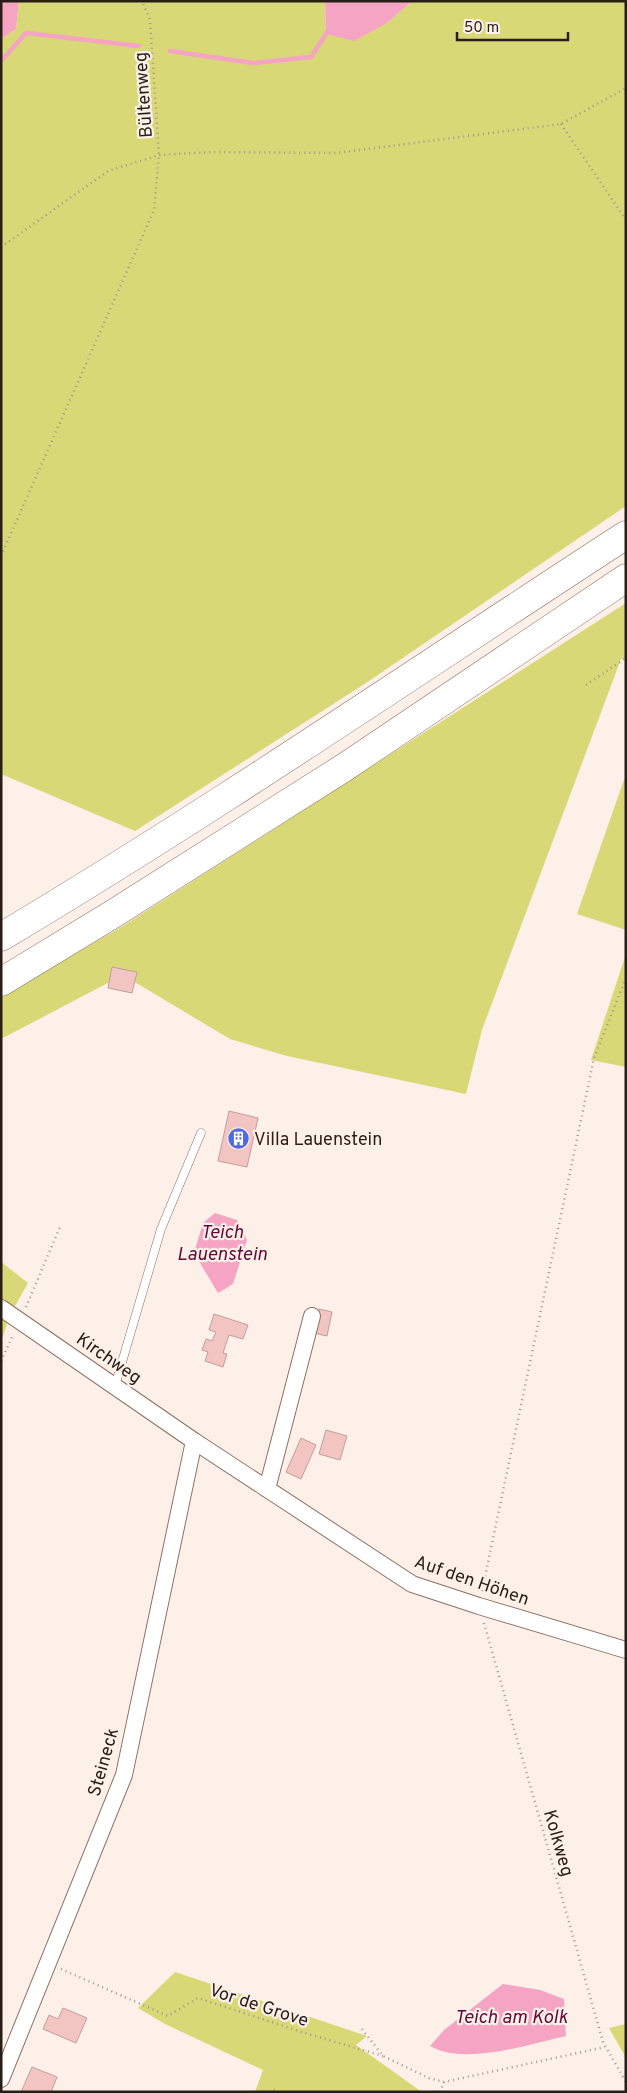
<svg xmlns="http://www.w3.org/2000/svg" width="627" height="2093" font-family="Overpass,sans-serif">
  <rect width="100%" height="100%" fill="#fcf0e9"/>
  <!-- green -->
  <g fill="#d9d876">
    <polygon points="19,1 325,1 326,34 387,23 412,1 626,1 626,506 366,683 135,831 1,774 1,39 16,29"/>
    <polygon points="626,603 626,660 621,659 482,1030 466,1094 287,1056 230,1039 123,975 1,1039 1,997 123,926"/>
    <polygon points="626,774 626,930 577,914"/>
    <polygon points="626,954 626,1067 591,1060"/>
    <polygon points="1,1262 28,1283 10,1315 2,1339"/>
    <polygon points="175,1972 367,2036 356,2045 422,2092 255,2092 263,2070 165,2024 138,2008"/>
    <polygon points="626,2024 626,2058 609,2028"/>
  </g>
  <!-- water -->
  <g fill="#f5a4c3">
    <polygon points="1,1 19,1 16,29 1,39"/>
    <polygon points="325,1 412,1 387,23 354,41 326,34"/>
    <polygon points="215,1213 237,1220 247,1240 233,1284 218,1293 194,1253 203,1223"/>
    <path d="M503,1984L540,1990L564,1999L566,2036C530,2044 464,2066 430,2046L444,2030Z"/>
  </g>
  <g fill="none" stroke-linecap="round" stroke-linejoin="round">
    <!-- stream -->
    <g stroke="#f5a4c3" stroke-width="4.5">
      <polyline points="170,51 253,63 311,57 328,31"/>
      <polyline points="1,61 26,33 139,46"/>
    </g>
  </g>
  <!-- building -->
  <g fill="#f2c5c2" stroke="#c19e9b">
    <polygon points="112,967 137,972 132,993 108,988"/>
    <polygon points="229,1111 258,1118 247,1167 218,1161"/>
    <polygon points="319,1309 332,1312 327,1336 314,1333"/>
    <polygon points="214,1314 248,1325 243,1339 229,1335 223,1353 227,1354 223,1367 205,1361 208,1352 202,1350 206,1339 212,1341 216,1332 209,1330"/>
    <polygon points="326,1430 347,1436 340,1460 319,1454"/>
    <polygon points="301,1438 316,1445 301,1479 286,1472"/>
    <polygon points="63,2008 87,2018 76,2043 43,2029 49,2015 58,2019"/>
    <polygon points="32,2067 57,2077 51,2092 21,2092"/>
  </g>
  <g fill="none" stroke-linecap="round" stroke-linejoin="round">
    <defs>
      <polyline id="lane" points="115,1386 161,1229 201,1133"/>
      <g id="street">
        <polyline points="1,1308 194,1441 412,1584 479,1606 626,1650"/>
        <polyline points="267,1489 312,1316"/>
        <polyline points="1,2079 124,1775 194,1441"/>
      </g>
      <g id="highway">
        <path d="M1,937C214,810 418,670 626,535"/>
        <polyline points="1,982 113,914 345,767 626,578"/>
      </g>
    </defs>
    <!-- lane casing -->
    <use href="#lane" stroke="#8d7161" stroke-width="9"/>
    <!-- street casing -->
    <use href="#street" stroke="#8d7161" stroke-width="18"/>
    <!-- highway casing -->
    <use href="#highway" stroke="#8d7161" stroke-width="29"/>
    <!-- path -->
    <g stroke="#a2968f" stroke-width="2.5" stroke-dasharray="1 4" stroke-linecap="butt">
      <polyline points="561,124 626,220"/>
      <polyline points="1,247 108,171 159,155 212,152 336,153 561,124 626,88"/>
      <polyline points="1,556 154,210 159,155 150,20 142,1"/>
      <polyline points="586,685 626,658"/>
      <polyline points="26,1307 60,1227"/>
      <polyline points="1,1361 13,1335"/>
      <polyline points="482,1591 594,1058 626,978"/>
      <polyline points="484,1623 603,2042 626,2082"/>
      <polyline points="61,1969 168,2016 198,1998 308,2034 383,2056"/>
      <polyline points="362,2029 383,2056 429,2078 444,2082 605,2047"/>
      <polyline points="271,2092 272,2089 279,2092"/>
      <polyline points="440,2092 444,2082"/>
    </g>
    <!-- lane -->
    <use href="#lane" stroke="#fff" stroke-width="8"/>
    <!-- street -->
    <use href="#street" stroke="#fff" stroke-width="16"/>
    <!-- highway -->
    <use href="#highway" stroke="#fff" stroke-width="28"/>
  </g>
  <!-- icons -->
  <defs>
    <symbol id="building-disc" viewBox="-11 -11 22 22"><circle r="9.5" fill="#526ae0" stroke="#fcf0e9"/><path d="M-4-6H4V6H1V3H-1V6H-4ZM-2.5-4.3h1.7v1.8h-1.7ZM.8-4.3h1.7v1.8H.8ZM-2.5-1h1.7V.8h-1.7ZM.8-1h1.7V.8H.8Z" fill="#fff"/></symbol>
  </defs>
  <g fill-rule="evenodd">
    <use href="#building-disc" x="226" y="1126" width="25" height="25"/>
  </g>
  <g text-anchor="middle" stroke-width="4.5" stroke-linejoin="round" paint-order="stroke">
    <!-- street labels -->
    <g font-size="18" fill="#291e17" stroke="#fcf0e9">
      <text transform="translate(143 95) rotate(-94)" y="6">Bültenweg</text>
      <text transform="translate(109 1358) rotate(35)" y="6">Kirchweg</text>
      <text transform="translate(472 1580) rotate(19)" y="6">Auf den Höhen</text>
      <text transform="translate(103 1762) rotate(-74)" y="6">Steineck</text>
      <text transform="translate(559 1843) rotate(74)" y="6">Kolkweg</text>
      <text transform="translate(259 2005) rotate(18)" y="6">Vor de Grove</text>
    </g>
    <!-- poi labels -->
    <g font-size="18" fill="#291e17" stroke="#fcf0e9" text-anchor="start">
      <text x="254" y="1145">Villa Lauenstein</text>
    </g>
    <!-- water labels -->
    <g font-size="19" font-style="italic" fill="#620938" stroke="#fcf0e9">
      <text x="222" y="1238">Teich<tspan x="222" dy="22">Lauenstein</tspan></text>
      <text x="511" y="2023">Teich am Kolk</text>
    </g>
  </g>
  <!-- border -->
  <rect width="627" height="2093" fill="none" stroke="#291e17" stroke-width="5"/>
  <!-- scale -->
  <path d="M457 32v8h111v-8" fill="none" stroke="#291e17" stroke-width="2.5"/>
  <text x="464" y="32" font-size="15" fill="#291e17" stroke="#fcf0e9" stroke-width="4" paint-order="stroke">50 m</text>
</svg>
